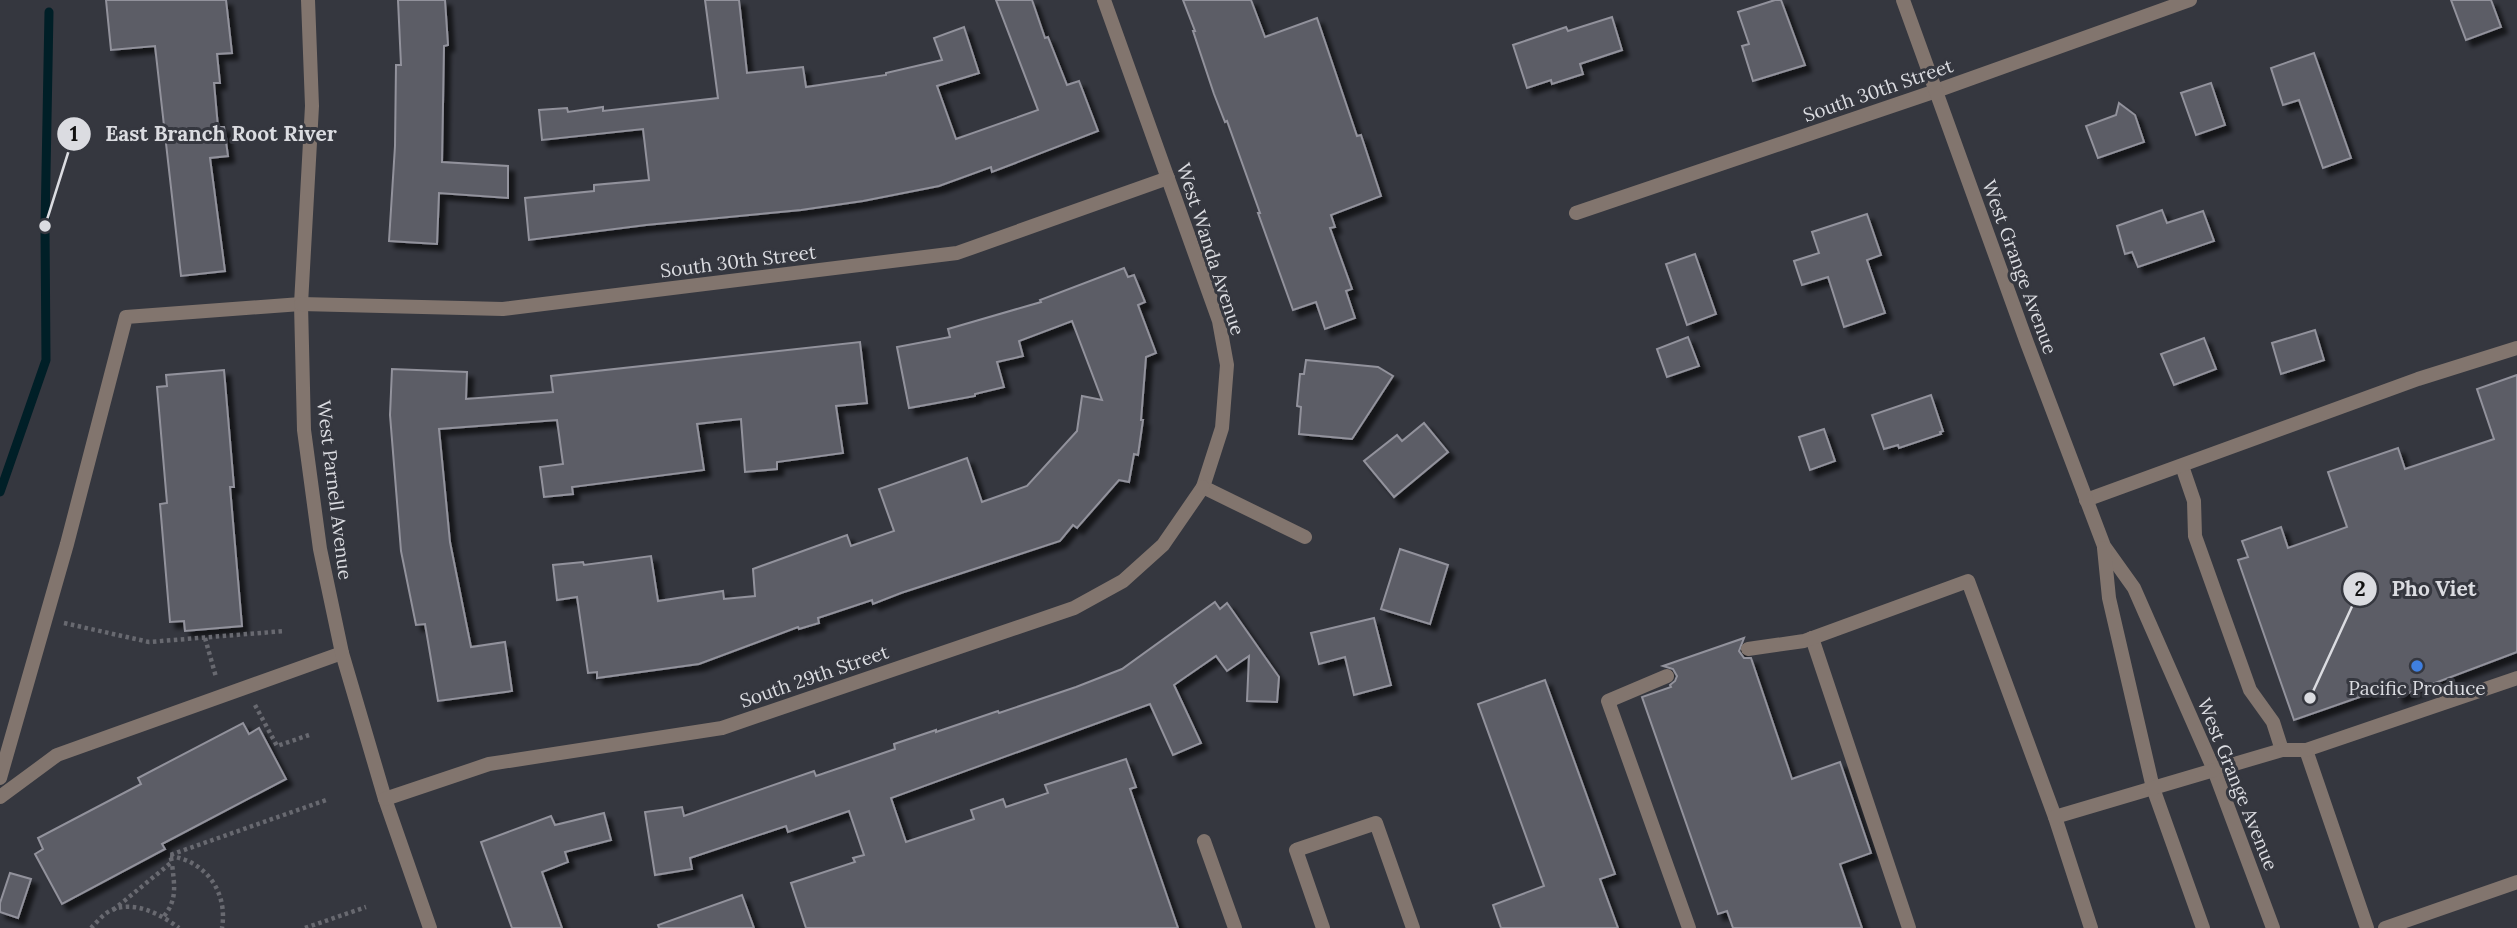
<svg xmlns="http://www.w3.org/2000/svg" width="2517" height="928" font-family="Lora,serif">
  <defs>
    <filter id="shadow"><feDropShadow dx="6" dy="6" stdDeviation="2" flood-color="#0009"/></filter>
  </defs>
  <rect width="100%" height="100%" fill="#35373f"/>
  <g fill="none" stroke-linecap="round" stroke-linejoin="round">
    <!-- stream -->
    <polyline stroke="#001f27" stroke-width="9" points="0,492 46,360 45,226 49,12"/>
  </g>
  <!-- building -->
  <g fill="#5c5d66" stroke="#92929c" stroke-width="2" filter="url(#shadow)">
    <polygon points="106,0 226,0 232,53 217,54 220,83 214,83 218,127 224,127 228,156 210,158 225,271 181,276 155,46 111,50"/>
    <polygon points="398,0 445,0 448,45 444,46 442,162 508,166 508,198 439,193 437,244 389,241 395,146 396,65 401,65"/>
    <polygon points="705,0 739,0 747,73 803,67 806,87 886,75 886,73 942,60 934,38 964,27 979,73 937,86 956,139 1038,110 996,0 1032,0 1045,38 1048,37 1067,85 1079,81 1098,131 992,172 991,167 939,186 863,201 801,210 646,225 529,240 525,198 594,191 594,185 649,180 643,129 542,140 539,110 567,108 568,112 603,107 603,111 718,98"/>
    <polygon points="1183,0 1251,0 1265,37 1317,18 1357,136 1361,135 1381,196 1331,215 1335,227 1330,228 1352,289 1346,291 1355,318 1325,329 1316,302 1293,310 1258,213 1260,213 1227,121 1225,122 1214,94 1193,31 1195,31"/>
    <polygon points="1775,0 1781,0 1805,65 1753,81 1742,46 1749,44 1738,12"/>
    <polygon points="2451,0 2491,0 2501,27 2466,40"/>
    <polygon points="1612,17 1622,50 1580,64 1583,74 1552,84 1551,80 1527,88 1513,45 1566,27 1568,31"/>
    <polygon points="2314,53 2351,158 2323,168 2299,100 2283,105 2271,68"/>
    <polygon points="2211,83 2225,125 2196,135 2181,93"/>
    <polygon points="2119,103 2135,115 2144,142 2098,158 2086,126 2116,115"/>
    <polygon points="2162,210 2167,223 2203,211 2214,241 2138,267 2132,252 2125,254 2117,226"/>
    <polygon points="1867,214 1881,255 1867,260 1885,313 1844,327 1828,277 1802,285 1794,261 1819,253 1812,232"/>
    <polygon points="1695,254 1716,314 1687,325 1666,264"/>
    <polygon points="1124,268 1128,277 1134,275 1145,302 1138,305 1156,353 1146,357 1141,420 1143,420 1138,455 1134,454 1129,482 1119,480 1077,528 1073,525 1060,541 901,593 873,604 872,600 818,618 819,623 799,629 798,627 699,664 597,678 597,672 588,673 577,597 557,600 553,565 583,562 584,565 651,556 658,601 723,591 724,599 755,596 753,569 847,535 851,546 894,531 879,489 967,458 982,502 1027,486 1077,431 1082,396 1102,400 1072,321 1019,341 1023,356 997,362 1004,387 975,394 975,396 909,408 897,347 950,337 948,329 1041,302 1040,300"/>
    <polygon points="2315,330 2324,360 2281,374 2272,343"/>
    <polygon points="1688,337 1699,366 1667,377 1657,349"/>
    <polygon points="2204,338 2216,369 2174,385 2161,354"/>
    <polygon points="860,342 867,403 836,406 843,453 777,462 777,469 745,472 741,419 697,424 704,470 572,487 573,494 544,497 540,467 563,464 557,420 439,429 450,542 471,647 505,642 512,691 438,701 425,624 416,625 401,551 390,415 392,369 467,372 466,399 553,392 551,376"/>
    <polygon points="1306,360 1378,367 1393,376 1352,439 1299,434 1301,407 1297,406 1300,374 1304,374"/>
    <polygon points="224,370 234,487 230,487 242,626 185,631 184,621 170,622 160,504 167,503 157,387 167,386 166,375"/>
    <polygon points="2517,375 2517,652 2398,697 2394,685 2294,720 2238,560 2248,557 2242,541 2281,527 2288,548 2347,527 2328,472 2398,448 2405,469 2494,439 2477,389"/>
    <polygon points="1931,395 1943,431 1940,432 1941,434 1899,448 1898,445 1884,449 1872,415"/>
    <polygon points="1424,423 1448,452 1394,497 1364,461 1397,435 1402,441"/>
    <polygon points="1824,429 1835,461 1810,470 1799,437"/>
    <polygon points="1400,549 1448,565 1430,624 1381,609"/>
    <polygon points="1215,602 1220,609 1227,603 1279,677 1277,702 1247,701 1249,656 1227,671 1216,656 1174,685 1201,743 1173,755 1150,704 891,798 906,842 974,819 971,810 1003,799 1006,807 1048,793 1045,785 1126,759 1136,787 1130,789 1178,928 806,928 791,883 855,862 853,858 864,855 849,811 788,832 786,826 690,858 692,869 655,875 645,812 682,807 684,816 814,771 816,776 895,749 894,744 936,730 936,732 998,711 999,713 1076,687 1122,669"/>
    <polygon points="1374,618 1391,685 1354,695 1345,657 1319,664 1311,633"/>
    <polygon points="1744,638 1739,651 1744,658 1751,658 1792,779 1840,762 1871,853 1840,864 1862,928 1733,928 1727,911 1718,914 1642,697 1671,687 1670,685 1675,681 1677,676 1673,669 1663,666"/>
    <polygon points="1545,680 1615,874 1600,879 1618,928 1501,928 1493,905 1544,886 1478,704"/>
    <polygon points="243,723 249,734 259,728 286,779 162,844 165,849 62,904 35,854 43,849 38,838 141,784 138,778"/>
    <polygon points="604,813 611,840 565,852 568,862 542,872 562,928 512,928 481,842 551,816 555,825"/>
    <polygon points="10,873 31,879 18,918 0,912 0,903"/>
    <polygon points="742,895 754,928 659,928 658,925"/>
  </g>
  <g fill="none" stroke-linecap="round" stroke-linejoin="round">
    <!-- path -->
    <g stroke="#686970" stroke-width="4.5" stroke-dasharray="3.5 3.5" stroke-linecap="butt">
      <polyline points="64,623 149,642 285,631"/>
      <polyline points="205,638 216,677"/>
      <polyline points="255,705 277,746 309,735"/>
      <path d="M170,856C206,861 228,892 222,928"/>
      <polyline points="113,910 172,862 170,855 329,799"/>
      <path d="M164,916C178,899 174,884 172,863"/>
      <path d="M91,928C97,922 104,913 112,910C135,900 162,915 179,928"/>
      <polyline points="305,928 366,907"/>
    </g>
    <!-- service -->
    <g stroke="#82756e" stroke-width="14">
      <polyline points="2182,466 2194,501 2195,536 2250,690 2273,722 2282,750"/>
      <polyline points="2086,500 2418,379 2517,348"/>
      <polyline points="1812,638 1909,928"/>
      <polyline points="1748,649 1804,641 1968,581 2055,817 2091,928"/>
      <polyline points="1667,676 1608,701 1689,928"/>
      <polyline points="2306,750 2367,928"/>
      <polyline points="2214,770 2282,750 2306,750 2517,678"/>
      <polyline points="0,778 67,544 126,317 301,304"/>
      <polyline points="0,797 57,755 342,653"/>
      <polyline points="2055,817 2153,788"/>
      <polyline points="1204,841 1235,928"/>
      <polyline points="1323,928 1296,850 1376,823 1413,928"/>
      <polyline points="2385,928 2517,882"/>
    </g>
    <!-- minor -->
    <g stroke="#82756e" stroke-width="14">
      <polyline points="308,0 312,106 301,304 304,430 320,549 342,653 385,799 430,928"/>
      <polyline points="1104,0 1219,321 1227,365 1222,428 1203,487 1305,537"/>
      <polyline points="1576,213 1936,91 2190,0"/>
      <polyline points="301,304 503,309 957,253 1168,178"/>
      <polyline points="385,799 489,764 722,728 1074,608 1123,581 1163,545 1203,487"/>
    </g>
    <!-- tertiary -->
    <g stroke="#82756e" stroke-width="14">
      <polyline points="1903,0 2027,343 2104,546 2134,588 2214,770 2273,928"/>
      <polyline points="2104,548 2109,598 2153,788 2203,928"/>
      <polyline points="2153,788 2214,770"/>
    </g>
  </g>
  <!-- markers -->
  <circle fill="#3f7fe0" stroke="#35373f" stroke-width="2.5" cx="2417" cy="666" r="7"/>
  <g text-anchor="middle" stroke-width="6" stroke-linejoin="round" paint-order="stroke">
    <!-- street labels -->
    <g font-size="19" fill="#dbdce1" stroke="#35373f">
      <text transform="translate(1878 90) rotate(-19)" y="7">South 30th Street</text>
      <text transform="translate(1211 249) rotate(72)" y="7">West Wanda Avenue</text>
      <text transform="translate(738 261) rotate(-7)" y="7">South 30th Street</text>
      <text transform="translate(2020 267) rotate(70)" y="7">West Grange Avenue</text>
      <text transform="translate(335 490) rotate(83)" y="7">West Parnell Avenue</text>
      <text transform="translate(814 676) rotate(-19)" y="7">South 29th Street</text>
      <text transform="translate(2238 784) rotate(68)" y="7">West Grange Avenue</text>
    </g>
    <!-- poi labels -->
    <g font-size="19" fill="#dbdce1" stroke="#35373f">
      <text x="2417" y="695">Pacific Produce</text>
    </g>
  </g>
  <!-- callouts -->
  <path fill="none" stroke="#dbdce1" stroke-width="2.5" d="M45 226L74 134M2310 698L2360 589"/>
  <g fill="#dbdce1" stroke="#35373f" stroke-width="2.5">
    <circle cx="45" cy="226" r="7"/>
    <circle cx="2310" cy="698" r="7"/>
    <circle cx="74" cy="134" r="18"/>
    <circle cx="2360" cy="589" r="18"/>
  </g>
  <g font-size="21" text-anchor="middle" font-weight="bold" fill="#111">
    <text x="74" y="141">1</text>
    <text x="2360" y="596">2</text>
  </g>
  <g font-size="21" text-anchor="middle" font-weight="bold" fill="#dbdce1" stroke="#35373f" stroke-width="6" stroke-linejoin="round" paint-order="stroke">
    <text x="221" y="141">East Branch Root River</text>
    <text x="2434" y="596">Pho Viet</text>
  </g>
</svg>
